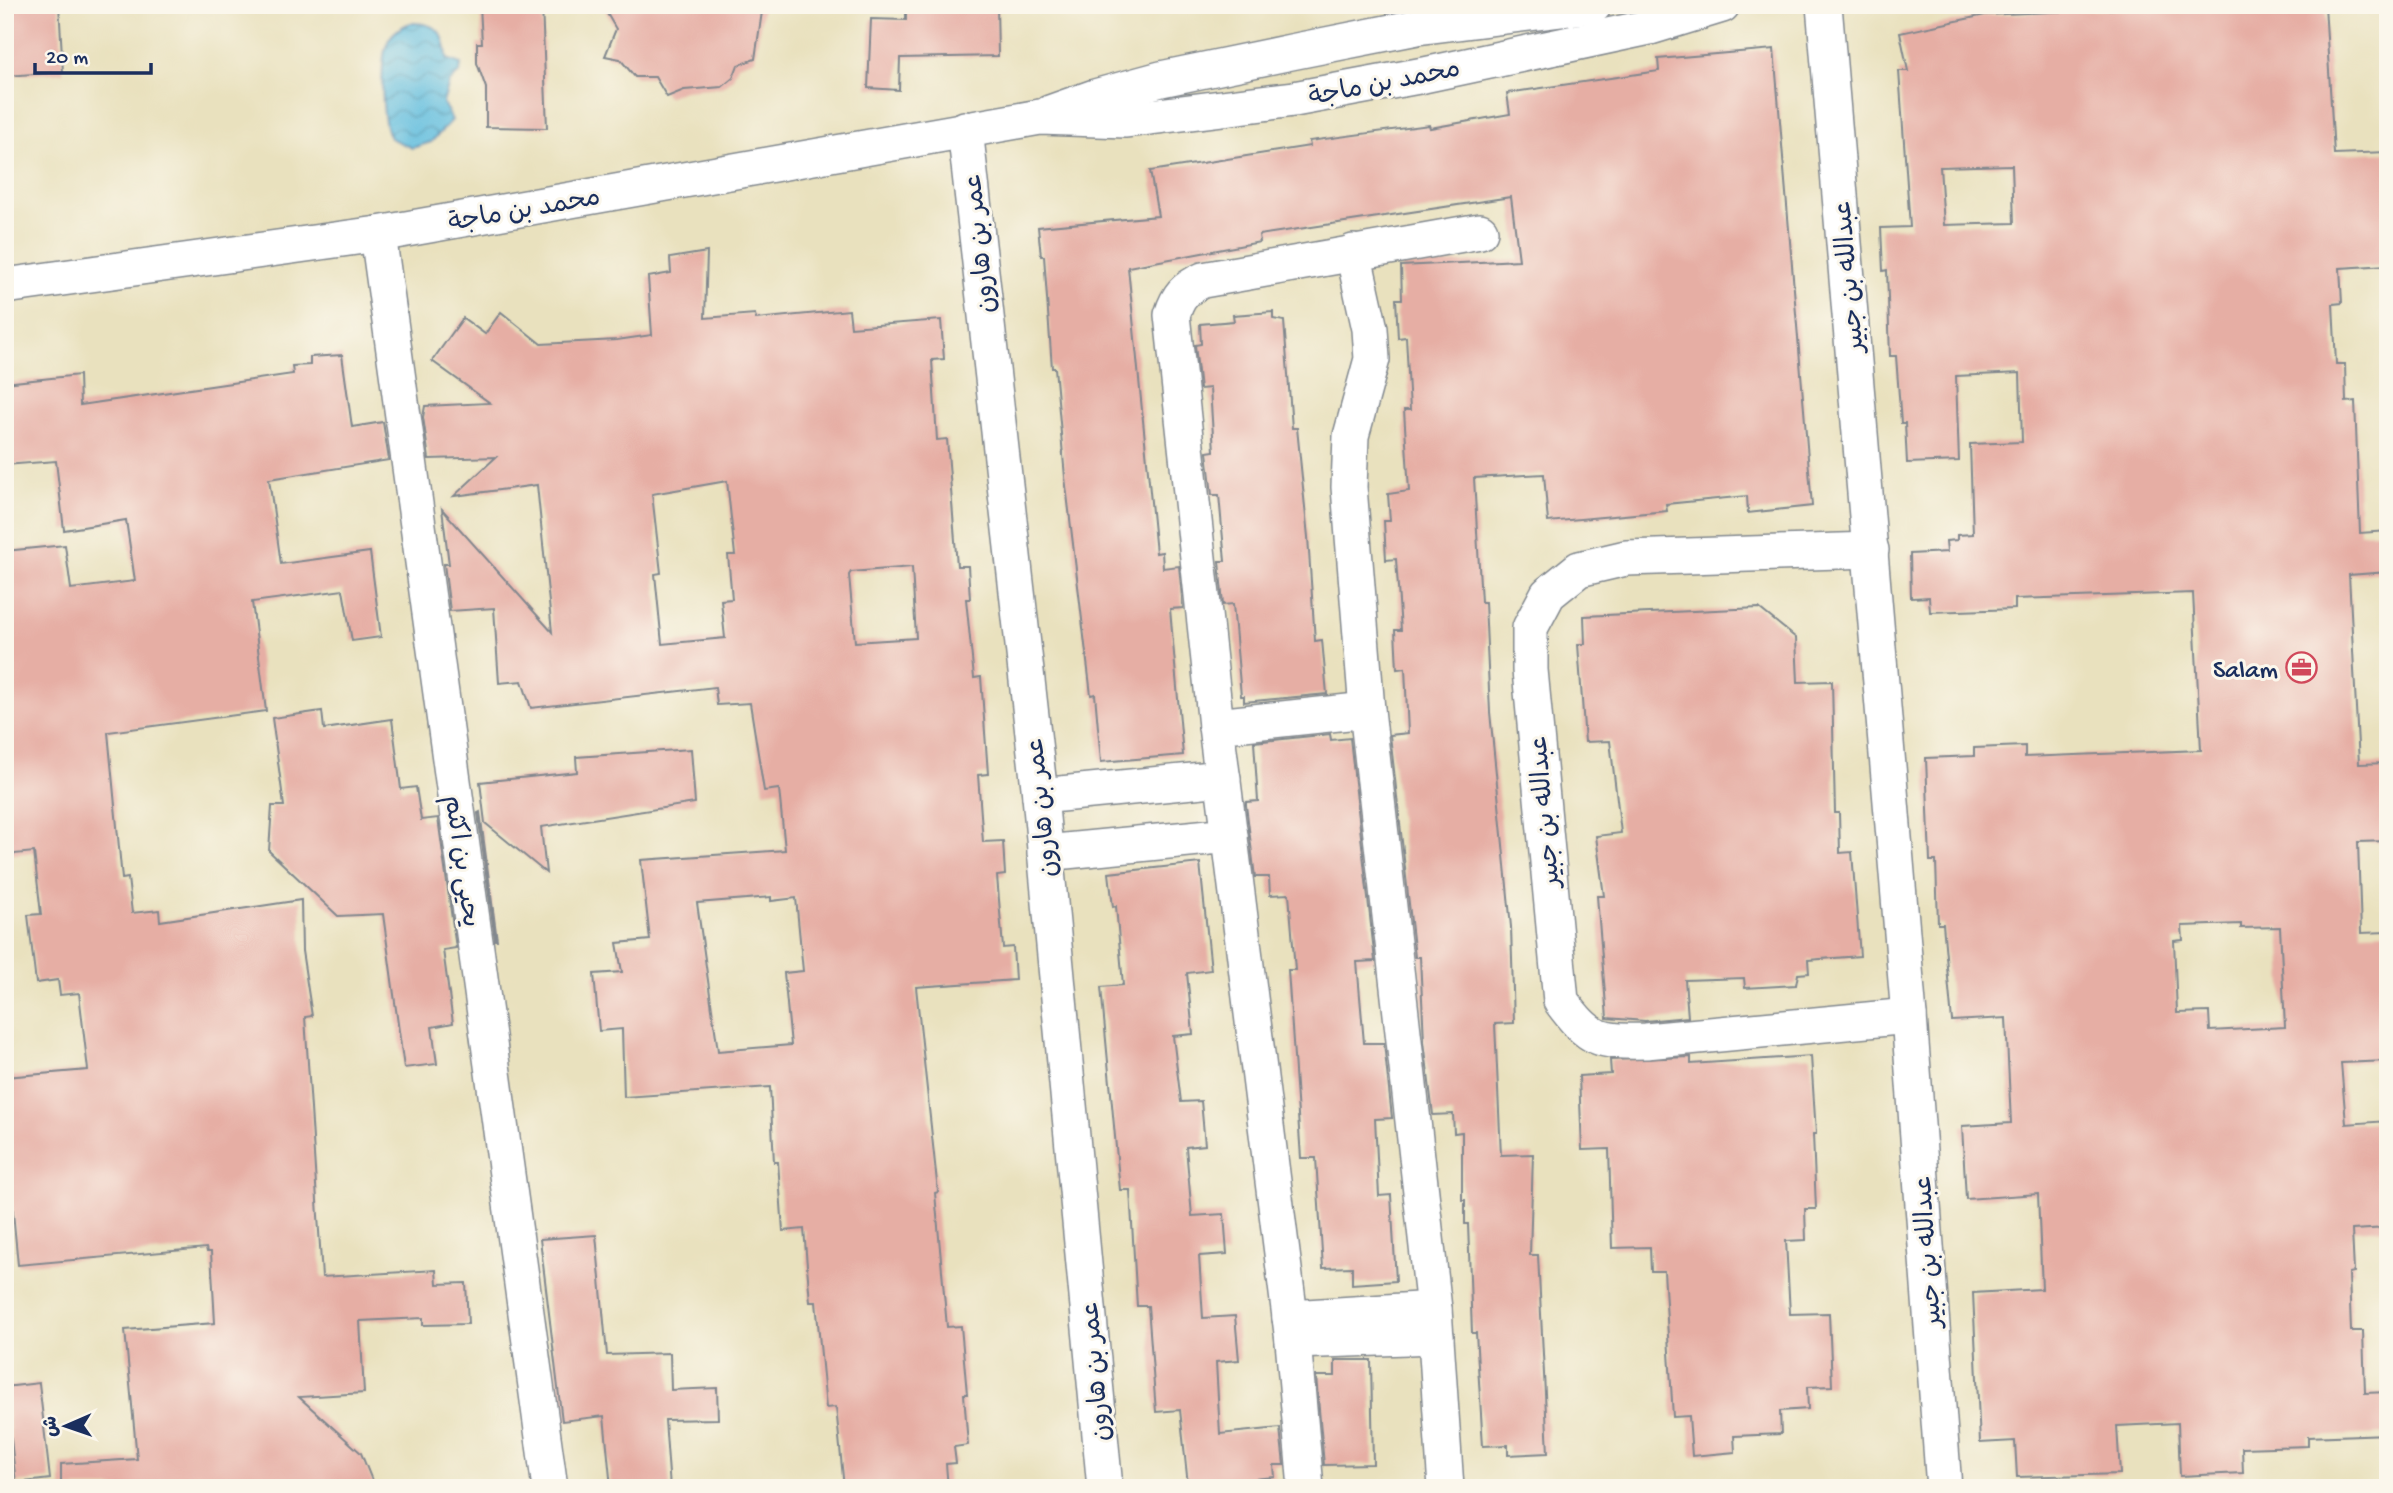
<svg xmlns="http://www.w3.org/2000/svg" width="2393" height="1493" font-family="'Gochi Hand','Playpen Sans Arabic',sans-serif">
  <defs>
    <pattern id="water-waves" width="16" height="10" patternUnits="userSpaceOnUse" patternTransform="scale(1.75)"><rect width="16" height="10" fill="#60bdde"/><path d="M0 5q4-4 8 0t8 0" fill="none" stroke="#4e9ab7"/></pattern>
  </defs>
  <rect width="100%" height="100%" fill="#fbf7ec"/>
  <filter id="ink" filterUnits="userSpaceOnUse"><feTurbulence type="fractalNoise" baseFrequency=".0143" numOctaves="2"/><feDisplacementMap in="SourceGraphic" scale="14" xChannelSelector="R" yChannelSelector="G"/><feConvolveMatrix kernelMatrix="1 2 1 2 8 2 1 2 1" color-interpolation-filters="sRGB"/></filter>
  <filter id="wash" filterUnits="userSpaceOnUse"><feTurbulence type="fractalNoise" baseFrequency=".00686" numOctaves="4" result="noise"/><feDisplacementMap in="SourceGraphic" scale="28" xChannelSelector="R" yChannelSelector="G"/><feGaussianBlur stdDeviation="1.57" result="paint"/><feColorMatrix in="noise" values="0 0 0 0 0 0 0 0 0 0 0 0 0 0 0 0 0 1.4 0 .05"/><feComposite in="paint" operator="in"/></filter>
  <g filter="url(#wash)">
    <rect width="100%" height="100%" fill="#e9e1be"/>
    <!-- water -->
    <path fill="url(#water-waves)" stroke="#3e769e" stroke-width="2" d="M411,23C438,23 446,34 447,59L461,64L460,72L449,83L443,103L452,120L431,142L412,148L390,138C381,122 380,62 387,44C391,33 400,27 411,23Z"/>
    <g id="blocks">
      <!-- building -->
      <g fill="#e6aea4" fill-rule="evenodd">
        <polygon points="5,5 59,5 63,72 5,76"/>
        <polygon points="480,5 542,5 547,128 486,127 486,88 477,63 477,43 482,43"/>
        <polygon points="602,5 763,5 755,59 738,65 733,78 722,87 684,90 667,97 655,77 635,77 620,59 605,56 616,29"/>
        <polygon points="906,5 997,5 998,56 900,58 899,90 868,88 871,19 906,20"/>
        <path d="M2201,5H2325L2334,154L2388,152V265L2340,268L2342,303L2333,304L2336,364H2345L2346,402L2355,401L2360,533L2388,531V572L2349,575L2359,764L2388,763V841L2358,842L2361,933L2388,932V1061L2341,1063L2346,1124L2388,1121V1228L2352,1230L2354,1272L2349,1273L2351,1331H2363L2365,1393L2388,1392V1434L2308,1437V1446L2242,1448L2243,1473L2180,1476L2178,1423L2117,1426L2120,1474L2017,1477L2015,1441L1980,1443L1973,1293L2042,1289L2038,1194L1966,1199L1962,1126L2011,1123L2006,1018L1952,1021L1943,924H1938L1936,861H1930L1926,758L1974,756V748L2025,746V757L2201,750L2193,593L2015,599V609L1930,612L1929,597L1911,598L1910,554L1947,552L1946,541L1957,540V535L1973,534L1970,444L2022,442L2020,373L1956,376L1959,461L1907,463L1905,423H1901L1896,356H1890L1887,270L1883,271L1881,228L1910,227L1899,71H1908L1900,33L1985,15ZM2012,165L2014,223L1944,225L1940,167ZM2241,924V928L2280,927L2285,1027L2210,1031L2209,1012L2177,1013L2174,941L2183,940L2182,926Z"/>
        <polygon points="1774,49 1812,506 1748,513 1747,496 1666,504 1667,511 1548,522 1544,474 1474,478 1481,602 1485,602 1490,712 1511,927 1514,1023 1495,1024 1501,1155 1533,1154 1530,1255 1538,1255 1548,1453 1508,1455 1508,1445 1483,1446 1476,1333 1472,1333 1468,1224 1465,1224 1465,1200 1462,1200 1462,1132 1454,1133 1453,1114 1433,1115 1424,1041 1420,957 1415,957 1390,735 1408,733 1405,668 1397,669 1395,630 1401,630 1396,559 1386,560 1384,521 1390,521 1388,494 1409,491 1404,410 1410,410 1406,337 1398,338 1396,299 1402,299 1401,266 1519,260 1511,197 1259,235 1260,242 1128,267 1156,553 1162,552 1163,568 1179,566 1183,608 1170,609 1183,755 1101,762 1095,694 1091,695 1065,477 1055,368 1052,368 1044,256 1041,256 1038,227 1158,216 1150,171 1310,146 1309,141 1429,125 1430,128 1510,114 1507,93 1659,71 1658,59"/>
        <path d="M707,252L705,318L755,314L756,319L849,310L851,327L941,320L944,359L932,360L937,440L947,439L957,566H968L970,599H966L974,678L981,677L988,774L978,775L983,842L1003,841L1005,875L997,876L1003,948L1013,947L1015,980L916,987L938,1192L935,1193L947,1327L961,1326L967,1394H964L968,1445L954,1447L956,1463L946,1464L948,1488H844L836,1407L826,1408L816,1302H810L804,1229L783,1231L778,1162H774L770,1087L624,1097L622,1029L599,1031L594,974L622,972L617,943L650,940L641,860L785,850L779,789L764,791L750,703L717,705L715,687L531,708L522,681L499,683L494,608L450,611L444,564H449L442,509L552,632L537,485L454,496L496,457L429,459L423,417L425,406L490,403L432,361L463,318L485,334L501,312L541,344L617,340L652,335L648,277L671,273L670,258ZM727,481L735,555H728L732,599L721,600L725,638L662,644L655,574L661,573L652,494ZM912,567L916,638L855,642L849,575L851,572ZM771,897V901L796,898L803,971L784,973L791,1045L718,1051L697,903Z"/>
        <polygon points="1273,312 1273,319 1284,321 1292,428 1297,428 1308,537 1315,641 1322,640 1327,694 1244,702 1244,696 1241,696 1233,604 1223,605 1219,561 1225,561 1219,495 1212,495 1207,452 1214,451 1210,388 1200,389 1195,345 1201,344 1200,324 1234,321 1233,315"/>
        <polygon points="342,355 352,427 383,422 389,460 269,479 281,564 370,552 381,637 352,641 343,590 252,602 266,711 108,732 122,879 128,878 132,913 159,910 160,921 301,900 302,951 312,1016 305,1017 322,1277 436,1270 437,1284 466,1283 468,1324 423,1325 423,1318 360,1321 364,1393 299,1397 361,1453 375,1488 61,1488 61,1464 137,1459 125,1330 215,1323 211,1252 207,1252 206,1248 18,1265 5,1127 5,1077 88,1070 79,993 60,995 58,980 36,983 28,915 41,914 34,852 5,855 5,551 65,545 71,589 135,581 126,520 64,530 56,461 5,465 5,383 79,375 80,405 293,374 292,366 310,365 310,357"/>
        <polygon points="1759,608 1796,638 1798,682 1832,681 1835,813 1839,813 1840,853 1852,852 1860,956 1808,960 1809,973 1798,974 1796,985 1745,988 1744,978 1685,980 1688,1017 1645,1021 1607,1018 1597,896 1604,896 1596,836 1621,833 1610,741 1585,742 1578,644 1585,644 1584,616"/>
        <polygon points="322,711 324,729 392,719 401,789 416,787 421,820 438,818 456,948 443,950 453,1023 432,1027 437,1064 404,1068 383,914 338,916 269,851 272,806 284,806 272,718"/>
        <polygon points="1330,734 1331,740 1350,738 1375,961 1357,962 1364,1043 1384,1043 1392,1118 1375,1119 1379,1196 1391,1195 1396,1281 1352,1284 1352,1267 1323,1268 1316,1158 1301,1158 1288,970 1295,970 1289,894 1270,895 1269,877 1255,877 1246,805 1246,802 1258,801 1254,742"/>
        <polygon points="691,749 695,803 541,827 546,873 485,823 480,782 577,772 576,757"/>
        <polygon points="480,812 497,940 495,940 478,813"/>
        <polygon points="1200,863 1211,970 1187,973 1193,1034 1173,1036 1181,1102 1201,1101 1205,1145 1186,1147 1192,1216 1224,1214 1227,1254 1199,1256 1203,1318 1235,1316 1239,1360 1216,1362 1220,1434 1280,1428 1284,1465 1274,1465 1275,1477 1188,1485 1180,1410 1156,1412 1148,1306 1137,1306 1130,1190 1120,1190 1101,987 1123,985 1116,906 1113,907 1109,873"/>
        <polygon points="1811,1056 1816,1134 1813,1134 1816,1209 1805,1209 1806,1240 1786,1241 1790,1314 1829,1313 1832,1386 1807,1387 1808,1409 1780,1411 1781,1434 1734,1436 1735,1452 1692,1456 1689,1416 1673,1417 1664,1271 1651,1271 1650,1247 1612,1248 1609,1149 1582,1150 1579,1076 1611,1074 1610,1060 1691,1057 1691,1064"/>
        <polygon points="596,1235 607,1355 670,1353 671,1390 717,1388 718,1419 665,1420 670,1488 611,1488 604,1416 562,1421 540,1239"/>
        <polygon points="1335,1360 1371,1360 1373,1464 1324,1465 1316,1376 1335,1376"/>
        <polygon points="39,1383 50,1479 16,1483 5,1387"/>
      </g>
    </g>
  </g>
  <g filter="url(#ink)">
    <use href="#blocks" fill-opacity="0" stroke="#82888e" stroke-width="2"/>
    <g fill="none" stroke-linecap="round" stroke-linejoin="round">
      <defs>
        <g id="street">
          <polyline points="1824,5 1909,1016 1944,1488"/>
          <polyline points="1050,113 1095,97 1161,79 1291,52 1417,27 1594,5"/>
          <polyline points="965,129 1040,796 1105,1488"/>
          <polyline points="378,234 550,1488"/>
          <polyline points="1353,252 1370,329 1372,359 1351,436 1349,487 1367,710 1434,1309 1446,1488"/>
          <polyline points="5,286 378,234 1040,117 1126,120 1294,99 1424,75 1650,27 1722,5"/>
          <path d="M1871,550L1626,558L1579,569L1548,594L1530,628V670L1561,1001C1590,1040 1598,1042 1646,1041L1909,1016"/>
          <polyline points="1216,726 1367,710"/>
          <polyline points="1040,796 1223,778"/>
          <polyline points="1045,853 1230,835"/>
          <polyline points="1290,1318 1434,1309"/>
          <polyline points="1293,1341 1436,1336"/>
          <path d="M1306,1488L1293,1341L1216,726L1172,315C1178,296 1185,288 1203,280L1480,231"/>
        </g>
      </defs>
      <!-- street casing -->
      <use href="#street" stroke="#82888e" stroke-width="38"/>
      <!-- street -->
      <use href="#street" stroke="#fff" stroke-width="35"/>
    </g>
  </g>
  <!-- icons -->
  <defs>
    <symbol id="office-ring" viewBox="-11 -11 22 22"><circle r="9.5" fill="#fbf7ec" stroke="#d1495b" stroke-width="1.5"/><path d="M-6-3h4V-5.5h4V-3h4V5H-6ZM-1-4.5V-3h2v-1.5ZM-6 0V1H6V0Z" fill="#d1495b"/></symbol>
  </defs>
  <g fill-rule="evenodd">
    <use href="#office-ring" x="2284" y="650" width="35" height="35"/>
  </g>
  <g text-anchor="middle" stroke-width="6" stroke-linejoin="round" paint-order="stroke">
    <!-- street labels -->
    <g font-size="26" fill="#1b2f5e" stroke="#fbf7ec">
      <text transform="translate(1384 81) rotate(-11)" y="9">محمد بن ماجة</text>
      <text transform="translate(524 208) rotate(-10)" y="9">محمد بن ماجة</text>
      <text transform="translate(978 244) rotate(-96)" y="9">عمر بن هارون</text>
      <text transform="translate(1847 277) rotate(-95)" y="9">عبدالله بن جبير</text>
      <text transform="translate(1040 808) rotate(-96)" y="9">عمر بن هارون</text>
      <text transform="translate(1543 812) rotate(-95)" y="9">عبدالله بن جبير</text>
      <text transform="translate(464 861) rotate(82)" y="9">يحيى بن اكثم</text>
      <text transform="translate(1926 1252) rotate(-94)" y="9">عبدالله بن جبير</text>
      <text transform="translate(1094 1372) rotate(-95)" y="9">عمر بن هارون</text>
    </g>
    <!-- poi labels -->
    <g font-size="26" fill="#1b2f5e" stroke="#fbf7ec" text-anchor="end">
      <text x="2278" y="677">Salam</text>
    </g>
  </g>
  <!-- margin -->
  <rect width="2393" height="1493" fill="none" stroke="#fbf7ec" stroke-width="28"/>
  <!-- north arrow -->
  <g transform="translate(66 1426) rotate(268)" stroke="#fbf7ec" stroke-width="5" paint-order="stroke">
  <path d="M0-5L12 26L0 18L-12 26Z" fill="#1b2f5e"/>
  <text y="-10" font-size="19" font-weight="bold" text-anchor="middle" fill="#1b2f5e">ش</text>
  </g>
  <!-- scale -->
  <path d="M35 63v10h116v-10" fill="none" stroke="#1b2f5e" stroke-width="3.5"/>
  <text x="46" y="63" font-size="21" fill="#1b2f5e" stroke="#fbf7ec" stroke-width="5" paint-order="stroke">20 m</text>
</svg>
